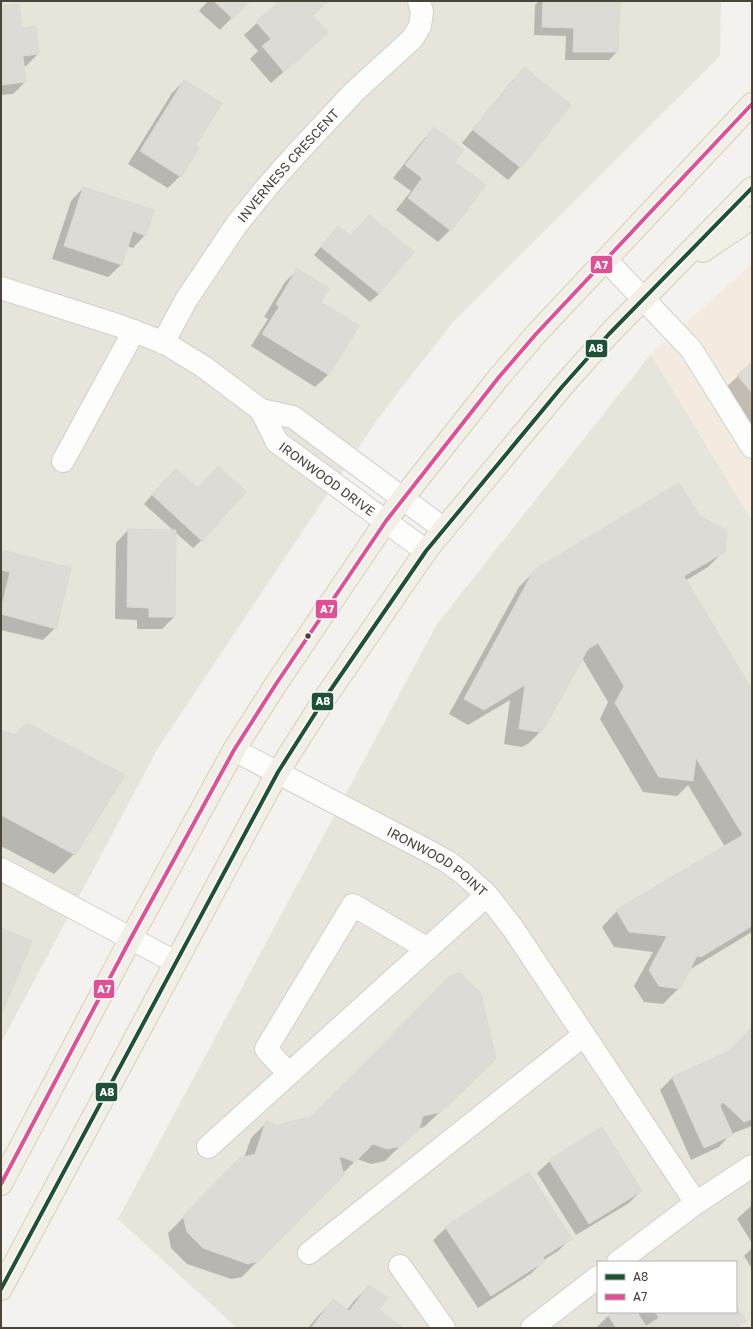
<svg xmlns="http://www.w3.org/2000/svg" width="753" height="1329" font-family="'Golos Text',sans-serif">
  <rect width="100%" height="100%" fill="#f4f2ee"/>
  <!-- residential -->
  <g fill="#e7e4dc" fill-rule="evenodd">
    <polygon points="1,1 721,1 720,56 452,323 379,417 158,748 1,1043"/>
    <path d="M651,354L752,521V1328H237L118,1219L437,624ZM598,1262H736V1312H598Z"/>
  </g>
  <!-- commercial -->
  <polygon fill="#f3ebdf" points="752,264 752,521 651,354"/>
  <!-- shadow -->
  <g fill="#0003">
    <polygon points="208,1 248,1 220,30 199,11"/>
    <polygon points="281,1 328,1 312,16 327,33 271,83 250,59 258,51 244,35"/>
    <polygon points="539,1 619,1 617,52 609,60 565,60 566,36 534,35 535,5"/>
    <polygon points="1,7 21,30 38,54 26,66 23,66 25,82 13,94 1,95"/>
    <polygon points="524,69 570,105 520,167 508,180 462,143 512,81"/>
    <polygon points="184,81 194,145 180,176 168,188 128,164 172,93"/>
    <polygon points="434,128 454,162 450,230 438,242 396,210 411,191 393,178 422,141"/>
    <polygon points="83,188 145,235 133,248 127,246 121,265 108,277 52,259 71,201"/>
    <polygon points="369,216 379,294 370,302 314,255 330,236 350,237"/>
    <polygon points="298,270 319,302 358,326 328,375 315,387 251,346 268,319 264,317 285,282"/>
    <polygon points="752,363 752,429 722,391"/>
    <polygon points="167,478 197,489 202,540 193,548 175,532 174,617 162,629 137,629 137,620 115,619 116,543 128,530 174,531 144,504"/>
    <polygon points="699,517 724,551 708,567 685,581 752,692 752,932 689,970 679,988 663,1004 644,1002 634,986 653,952 614,947 602,927 617,911 725,847 688,785 677,796 643,792 600,719 608,702 582,658 545,727 529,743 522,747 504,744 510,700 468,725 449,714 519,587 535,571"/>
    <polygon points="3,551 55,628 43,640 1,630 1,553"/>
    <polygon points="1,731 74,854 54,874 1,846"/>
    <polygon points="752,1028 752,1126 731,1134 719,1147 691,1160 660,1090 672,1078 727,1054"/>
    <polygon points="479,1075 424,1127 417,1129 385,1161 371,1164 357,1159 242,1277 231,1279 187,1264 171,1248 168,1233 241,1159 244,1158 251,1138 267,1122 277,1126 309,1120"/>
    <polygon points="550,1161 641,1191 629,1203 576,1235 537,1173"/>
    <polygon points="752,1205 752,1243 737,1219"/>
    <polygon points="446,1228 571,1238 558,1251 544,1260 532,1273 478,1308 433,1240"/>
    <polygon points="752,1248 752,1269 744,1256"/>
    <polygon points="369,1286 378,1310 402,1328 308,1328 318,1316 333,1300 347,1310 354,1301"/>
    <polygon points="736,1307 744,1320 737,1328 596,1328 608,1316 615,1312 736,1312"/>
  </g>
  <!-- building -->
  <g fill="#dedbd6" stroke="#dcd9d4">
    <polygon points="214,1 250,1 233,19"/>
    <polygon points="280,1 329,1 312,15 328,33 284,72 262,46 271,39 256,22"/>
    <polygon points="543,1 620,1 618,52 573,52 574,28 542,27"/>
    <polygon points="19,4 22,28 36,26 39,54 23,56 26,82 1,85 1,6"/>
    <polygon points="524,67 571,105 521,168 473,130"/>
    <polygon points="184,80 222,103 196,145 199,148 181,177 140,151"/>
    <polygon points="434,127 464,150 455,162 486,185 451,231 408,198 422,178 405,165"/>
    <polygon points="83,187 154,210 146,236 133,231 122,265 64,246"/>
    <polygon points="369,215 414,252 379,294 321,247 338,226 351,236"/>
    <polygon points="297,269 329,288 321,302 359,326 329,375 262,334 279,307 276,304"/>
    <polygon points="752,362 752,393 737,375"/>
    <polygon points="218,466 246,492 202,541 152,495 176,469 198,488"/>
    <polygon points="679,483 700,516 727,531 725,552 684,576 752,690 752,926 701,957 697,956 680,989 659,986 649,970 667,936 629,932 616,910 743,835 696,758 693,781 659,777 615,703 624,686 598,643 588,649 545,727 539,732 519,729 525,685 484,710 464,699 534,570"/>
    <polygon points="128,529 176,530 175,617 149,617 149,608 127,607"/>
    <polygon points="2,550 71,568 56,629 1,614 1,609 10,572 1,570"/>
    <polygon points="27,723 125,775 75,855 1,815 1,730 14,735"/>
    <polygon points="1,928 32,941 1,1015"/>
    <polygon points="460,973 481,993 496,1059 441,1112 423,1116 419,1129 402,1146 387,1149 373,1144 355,1162 339,1156 344,1175 259,1261 248,1264 203,1248 187,1232 183,1216 240,1158 255,1154 266,1121 277,1125 306,1118 309,1119 450,976"/>
    <polygon points="752,1027 752,1119 744,1122 723,1102 720,1106 733,1135 704,1148 672,1077 727,1052"/>
    <polygon points="602,1127 642,1191 589,1224 549,1160"/>
    <polygon points="529,1172 572,1239 543,1257 545,1261 491,1296 445,1227"/>
    <polygon points="369,1285 388,1298 379,1310 403,1328 311,1328 333,1299 349,1311"/>
    <polygon points="736,1305 746,1321 734,1328 616,1328 608,1315 613,1312 637,1312 646,1326 659,1318 655,1312 736,1312"/>
  </g>
  <g fill="none" stroke-linecap="round" stroke-linejoin="round">
    <defs>
      <g id="minor">
        <polyline points="606,260 691,349 752,447"/>
        <polyline points="1,288 117,325 165,343 204,367 261,410 293,417 444,529"/>
        <path id="s1" d="M163,343L186,300L237,224L267,187L297,153L354,92L412,39L420,26L422,12L419,1"/>
        <path id="s2" d="M261,410L277,442L426,551"/>
        <polyline points="63,461 134,331"/>
        <path id="s3" d="M234,750L430,852L448,862L464,874L487,895L512,927L696,1203"/>
        <polyline points="1,869 175,962"/>
        <polyline points="289,1074 266,1049 353,905 428,949"/>
        <polyline points="208,1147 487,895"/>
        <polyline points="309,1253 584,1035"/>
        <polyline points="618,1262 696,1203 752,1166"/>
        <polyline points="400,1266 444,1328"/>
        <polyline points="532,1328 598,1277"/>
      </g>
      <g id="major">
        <polyline points="703,251 752,218"/>
        <polyline points="1,1184 131,938 234,750 276,684 386,521 403,498 499,377 536,334 752,104"/>
        <polyline points="1,1289 253,818 278,772 325,698 426,551 444,529 561,388 609,334 752,188"/>
      </g>
    </defs>
    <!-- minor casing -->
    <use href="#minor" stroke="#d2d0cb" stroke-width="24"/>
    <!-- major casing -->
    <use href="#major" stroke="#d6cebb" stroke-width="24"/>
    <!-- minor -->
    <use href="#minor" stroke="#fdfdfc" stroke-width="22"/>
    <!-- major -->
    <use href="#major" stroke="#f2efe6" stroke-width="22"/>
    <defs>
      <polyline id="bus-1" points="1,1289 278,772 325,698 426,551 561,388 609,334 752,188"/>
      <polyline id="bus-2" points="1,1184 131,938 234,750 276,684 386,521 499,377 536,334 752,104"/>
    </defs>
    <!-- bus-1 casing -->
    <use href="#bus-1" stroke="#fff" stroke-width="7"/>
    <!-- bus-2 casing -->
    <use href="#bus-2" stroke="#fff" stroke-width="7"/>
    <!-- bus-1 -->
    <use href="#bus-1" stroke="#1f5136" stroke-width="4"/>
    <!-- bus-2 -->
    <use href="#bus-2" stroke="#e15095" stroke-width="4"/>
  </g>
  <!-- markers -->
  <circle fill="#4b4439" stroke="#fff" stroke-width="1.5" cx="308" cy="636" r="3.5"/>
  <g text-anchor="middle" stroke-width="3" stroke-linejoin="round" paint-order="stroke">
    <!-- street labels -->
    <g font-size="13" fill="#4b4439" stroke="#fff">
      <text dy="5" stroke="none"><textPath href="#s1" startOffset="218">INVERNESS CRESCENT</textPath></text>
      <text dy="5" stroke="none"><textPath href="#s2" startOffset="98">IRONWOOD DRIVE</textPath></text>
      <text dy="5" stroke="none"><textPath href="#s3" startOffset="232">IRONWOOD POINT</textPath></text>
    </g>
  </g>
  <g stroke="#fff" stroke-width="1.5">
    <rect x="590" y="255" width="23" height="19" rx="4" fill="#e15095"/>
    <rect x="585" y="339" width="23" height="19" rx="4" fill="#1f5136"/>
    <rect x="315" y="599" width="23" height="20" rx="4" fill="#e15095"/>
    <rect x="311" y="692" width="23" height="19" rx="4" fill="#1f5136"/>
    <rect x="93" y="979" width="22" height="20" rx="4" fill="#e15095"/>
    <rect x="95" y="1082" width="23" height="20" rx="4" fill="#1f5136"/>
  </g>
  <g font-size="11" text-anchor="middle" font-weight="bold" fill="#fff">
    <text x="601" y="269">A7</text>
    <text x="596" y="352">A8</text>
    <text x="327" y="613">A7</text>
    <text x="323" y="705">A8</text>
    <text x="104" y="993">A7</text>
    <text x="107" y="1096">A8</text>
  </g>
  <!-- border -->
  <rect width="753" height="1329" fill="none" stroke="#4b4439" stroke-width="4"/>
  <!-- legend -->
  <rect x="597" y="1261" width="140" height="52" fill="#ffffff" stroke="#b7b4b0"/>
  <rect x="605" y="1274" width="20" height="6" fill="#1f5136" stroke="#b7b4b0"/>
  <text x="633" y="1281" font-size="12" fill="#4b4439">A8</text>
  <rect x="605" y="1294" width="20" height="6" fill="#e15095" stroke="#b7b4b0"/>
  <text x="633" y="1301" font-size="12" fill="#4b4439">A7</text>
</svg>
